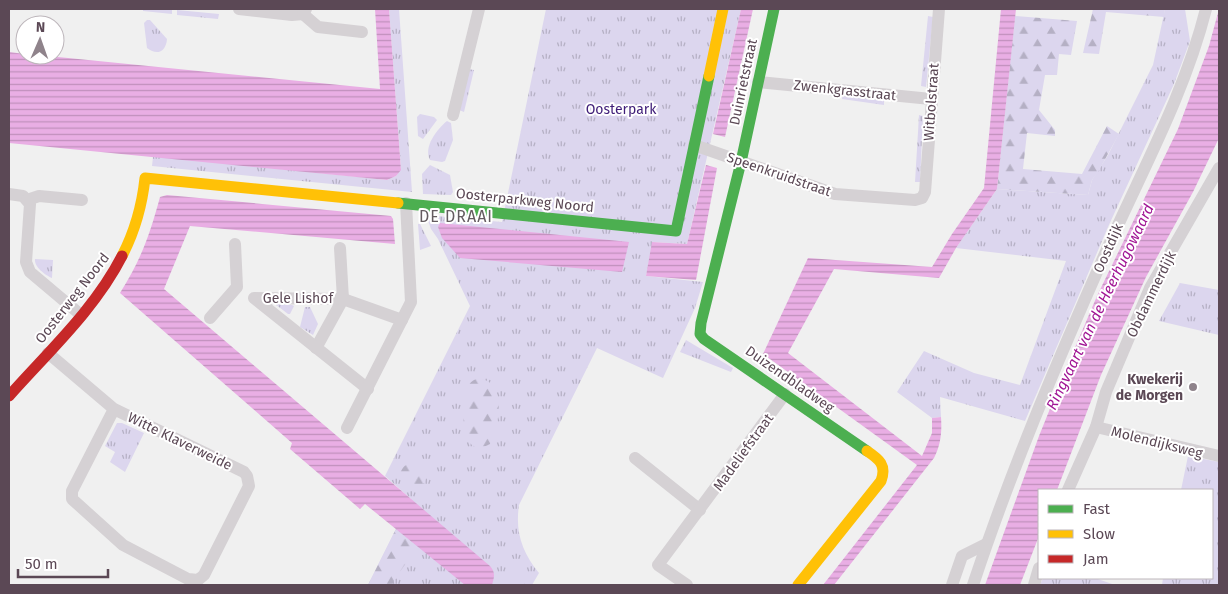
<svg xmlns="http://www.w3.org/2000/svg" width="1228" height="594" font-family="'Fira Sans',sans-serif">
  <defs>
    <pattern id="grass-tufts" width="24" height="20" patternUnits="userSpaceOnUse" patternTransform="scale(1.25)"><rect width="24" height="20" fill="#dcd6ee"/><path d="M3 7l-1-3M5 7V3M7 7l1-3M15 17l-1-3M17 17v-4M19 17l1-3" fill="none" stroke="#b5b0c4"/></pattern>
    <pattern id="forest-firs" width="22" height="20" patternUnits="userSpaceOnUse" patternTransform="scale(1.25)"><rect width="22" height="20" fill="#dcd6ee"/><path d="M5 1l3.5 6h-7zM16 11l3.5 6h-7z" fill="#b5b0c4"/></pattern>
    <pattern id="water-rules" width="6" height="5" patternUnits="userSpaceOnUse" patternTransform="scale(1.25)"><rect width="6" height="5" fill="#e9aee4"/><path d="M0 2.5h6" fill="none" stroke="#c090bc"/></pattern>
  </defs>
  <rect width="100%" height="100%" fill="#f0f0f0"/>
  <!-- grass -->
  <g fill="url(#grass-tufts)">
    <polygon points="143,9 172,9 172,14 143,11"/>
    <polygon points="389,9 399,9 412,192 152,166 153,157 166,157 387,180 396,176 401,169"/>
    <path d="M546,9H741L687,244L653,242L646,276L703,282L695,308L663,378L597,348L519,505C515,532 522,552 539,573L532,585H368L411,499L385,476L470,306L438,239L431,229L426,215L502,222Z"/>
    <polygon points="1165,9 1185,9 1190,41 1174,84 1108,227 1025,421 940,397 941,417 932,418 897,392 924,351 974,373 1020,385 1066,261 956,248 997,189 1088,195 1092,180 1108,155 1153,65"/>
    <polygon points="177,10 219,14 218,19 177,15"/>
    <polygon points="928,16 933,17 926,87 921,86"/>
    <path d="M147,20H150L167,39C166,52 157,56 147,48L144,23Z"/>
    <polygon points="468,69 474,70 464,112 459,110"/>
    <polygon points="843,94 884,100 884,105 842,99"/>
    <polygon points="420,114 434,117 437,120 423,139 418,136 417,117"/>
    <polygon points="919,115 923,116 920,182 915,182"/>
    <path d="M447,121L451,123L453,140L445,161L442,162L430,160C423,147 437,129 447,121Z"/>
    <polygon points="430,165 450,175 453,192 451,195 423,194 422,174"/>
    <polygon points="418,224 420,224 431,246 420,250"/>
    <path d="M35,259L53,260L52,278C45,275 34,267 35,259Z"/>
    <polygon points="1180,283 1219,290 1219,335 1159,321"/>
    <polygon points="275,304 292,305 294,306 290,314 288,314"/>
    <polygon points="305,307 310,307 318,324 313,335 300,327"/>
    <polygon points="686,340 733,368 731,372 680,352"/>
    <polygon points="117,423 122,423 144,433 125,472 110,462 115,452 105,446"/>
    <polygon points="1188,456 1219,462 1219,585 1162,585 1163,578 1212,578 1212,490 1181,490"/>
    <polygon points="1043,578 1095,578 1115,585 1040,585"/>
  </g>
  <!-- forest -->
  <g fill="url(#forest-firs)">
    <polygon points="1093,9 1165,9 1164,17 1106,12 1099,54 1083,53"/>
    <polygon points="1015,16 1077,21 1071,55 1059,54 1057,75 1045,75 1039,110 1055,130 1055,136 1027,133 1023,169 1082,174 1107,126 1119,134 1098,172 1092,180 1088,195 997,189"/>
    <path d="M476,379C508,377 500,426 490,444C458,462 461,403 468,387C469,383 472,381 476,379Z"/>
    <circle cx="413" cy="476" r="13"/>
    <path d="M396,529L416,545C410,560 399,571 392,585H368Z"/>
    <polygon points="512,572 526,585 510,585"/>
  </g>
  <!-- water -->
  <g fill="url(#water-rules)">
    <polygon points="375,9 389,9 401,170 396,176 387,180 9,143 9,52 25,54 25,55 38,55 380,89"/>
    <polygon points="741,9 753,9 725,137 713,134"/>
    <path d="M1001,9H1016L997,189L956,248L939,278L834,269L788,353L922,456L932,433V418L941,417C942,432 941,444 934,458L834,585H823L917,465L763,354L808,258L932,267L952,234L984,188Z"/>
    <polygon points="1219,9 1219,138 1193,192 1146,277 1101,375 1057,490 1039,490 1039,536 1020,585 985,585 1039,436 1068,364 1097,296 1178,129 1209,46"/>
    <polygon points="706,165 717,168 696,280 646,276 652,242 687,244"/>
    <path d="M167,195L391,216L393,219L395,244L190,226L164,289L490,566C496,573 494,577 492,585H465L365,504L360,509L290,449L292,443L120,293C141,260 150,234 160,197Z"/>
    <polygon points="440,223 629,242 622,272 460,258 442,238 438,227"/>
  </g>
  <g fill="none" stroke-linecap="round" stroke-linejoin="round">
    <!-- street -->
    <g stroke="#d5d1d4" stroke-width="12">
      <polyline points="239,9 292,15 303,14 306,9"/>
      <polyline points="303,14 318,27 362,32"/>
      <polyline points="758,82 931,99"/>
      <polyline points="453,115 479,9"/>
      <polyline points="694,145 835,194 915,200 922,198 925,192 939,9"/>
      <polyline points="9,194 23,196 30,204 26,262 30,272 81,315"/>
      <polyline points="27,200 39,196 82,200"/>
      <polyline points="210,318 237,287 235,244"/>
      <polyline points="316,348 343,299 340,248"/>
      <polyline points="48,353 114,409 244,472 247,476 249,486 204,575 198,580 188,579 123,545 72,499 72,491 114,409"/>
      <polyline points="368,389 254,298 343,299 402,320"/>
      <polyline points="1096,427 1219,456"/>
      <polyline points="347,428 411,302 406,203"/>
      <polyline points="635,458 700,510"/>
      <polyline points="1068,490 1096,427 1106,392 1150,288 1219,168"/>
      <polyline points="687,585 658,565 785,394"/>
      <polyline points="952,585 962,556 986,544"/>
      <path d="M973,585C1010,473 1056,364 1104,256C1140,174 1184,96 1206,9"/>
      <polyline points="1034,585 1039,568"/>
    </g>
    <!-- fast -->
    <g stroke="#4caf50" stroke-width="11">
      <polyline points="774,9 741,162 701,323 700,334 704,339 867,451"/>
      <polyline points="398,203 676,231 709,76"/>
    </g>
    <!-- slow -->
    <g stroke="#ffc107" stroke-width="11">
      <polyline points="709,76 723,9"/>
      <path d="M122,256C135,231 142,206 145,178L398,203"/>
      <path d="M798,585L881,481C887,465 879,459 867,451"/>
    </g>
    <!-- jam -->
    <path stroke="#c62828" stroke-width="11" d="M9,396C48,352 95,309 122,256"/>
  </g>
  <!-- markers -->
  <circle fill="#8f838b" stroke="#fff" stroke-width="2" cx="1193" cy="387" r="5"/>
  <g text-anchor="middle" stroke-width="4" stroke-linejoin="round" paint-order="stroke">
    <!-- street labels -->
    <g font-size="14" fill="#5b4855" stroke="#fff">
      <text transform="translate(743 82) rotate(-78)" y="5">Duinrietstraat</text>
      <text transform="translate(845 90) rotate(6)" y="5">Zwenkgrasstraat</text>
      <text transform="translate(931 102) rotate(-86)" y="5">Witbolstraat</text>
      <text transform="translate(779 174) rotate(19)" y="5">Speenkruidstraat</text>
      <text transform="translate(525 200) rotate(6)" y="5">Oosterparkweg Noord</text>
      <text transform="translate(1108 248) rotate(-66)" y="5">Oostdijk</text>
      <text transform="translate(1151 294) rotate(-64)" y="5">Obdammerdijk</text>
      <text transform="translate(72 298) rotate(-52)" y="5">Oosterweg Noord</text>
      <text x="298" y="303">Gele Lishof</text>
      <text transform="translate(790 379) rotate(35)" y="5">Duizendbladweg</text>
      <text transform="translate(180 441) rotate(26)" y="5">Witte Klaverweide</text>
      <text transform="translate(1157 442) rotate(14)" y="5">Molendijksweg</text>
      <text transform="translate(743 452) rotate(-54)" y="5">Madeliefstraat</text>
    </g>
    <!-- park labels -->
    <g font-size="14" fill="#3f1d78" stroke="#fff">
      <text x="621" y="114">Oosterpark</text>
    </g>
    <!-- poi labels -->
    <g font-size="14" font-weight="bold" fill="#5b4855" stroke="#fff" text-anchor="end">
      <text x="1183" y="384">Kwekerij<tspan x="1183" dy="16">de Morgen</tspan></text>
    </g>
    <!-- water labels -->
    <g font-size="15" font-style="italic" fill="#a11695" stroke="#fff">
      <text transform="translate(1100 307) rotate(-64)" y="5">Ringvaart van de Heerhugowaard</text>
    </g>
    <!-- quarter labels -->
    <g font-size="16" letter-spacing="1" fill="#645c60" stroke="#fff">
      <text x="456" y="222">DE DRAAI</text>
    </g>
  </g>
  <!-- border -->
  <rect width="1228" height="594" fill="none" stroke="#5b4855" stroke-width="20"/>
  <!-- legend -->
  <rect x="1038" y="489" width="175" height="90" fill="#ffffff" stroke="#bdb6bb"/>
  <rect x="1048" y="505" width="25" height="8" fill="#4caf50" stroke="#bdb6bb"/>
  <text x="1083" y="514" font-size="15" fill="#5b4855">Fast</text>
  <rect x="1048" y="530" width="25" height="8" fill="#ffc107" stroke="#bdb6bb"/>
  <text x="1083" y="539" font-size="15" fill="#5b4855">Slow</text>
  <rect x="1048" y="555" width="25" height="8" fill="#c62828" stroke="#bdb6bb"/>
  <text x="1083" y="564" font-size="15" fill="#5b4855">Jam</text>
  <!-- north arrow -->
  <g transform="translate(40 40) rotate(2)"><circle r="24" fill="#ffffff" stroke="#bdb6bb"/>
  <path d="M0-4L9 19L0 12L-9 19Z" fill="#8f838b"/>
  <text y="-8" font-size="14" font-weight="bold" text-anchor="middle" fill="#5b4855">N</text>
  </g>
  <!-- scale -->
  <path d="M18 569v8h90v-8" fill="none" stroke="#5b4855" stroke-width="2.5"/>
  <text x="25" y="569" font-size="15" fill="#5b4855" stroke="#ffffff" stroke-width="4" paint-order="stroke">50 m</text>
</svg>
